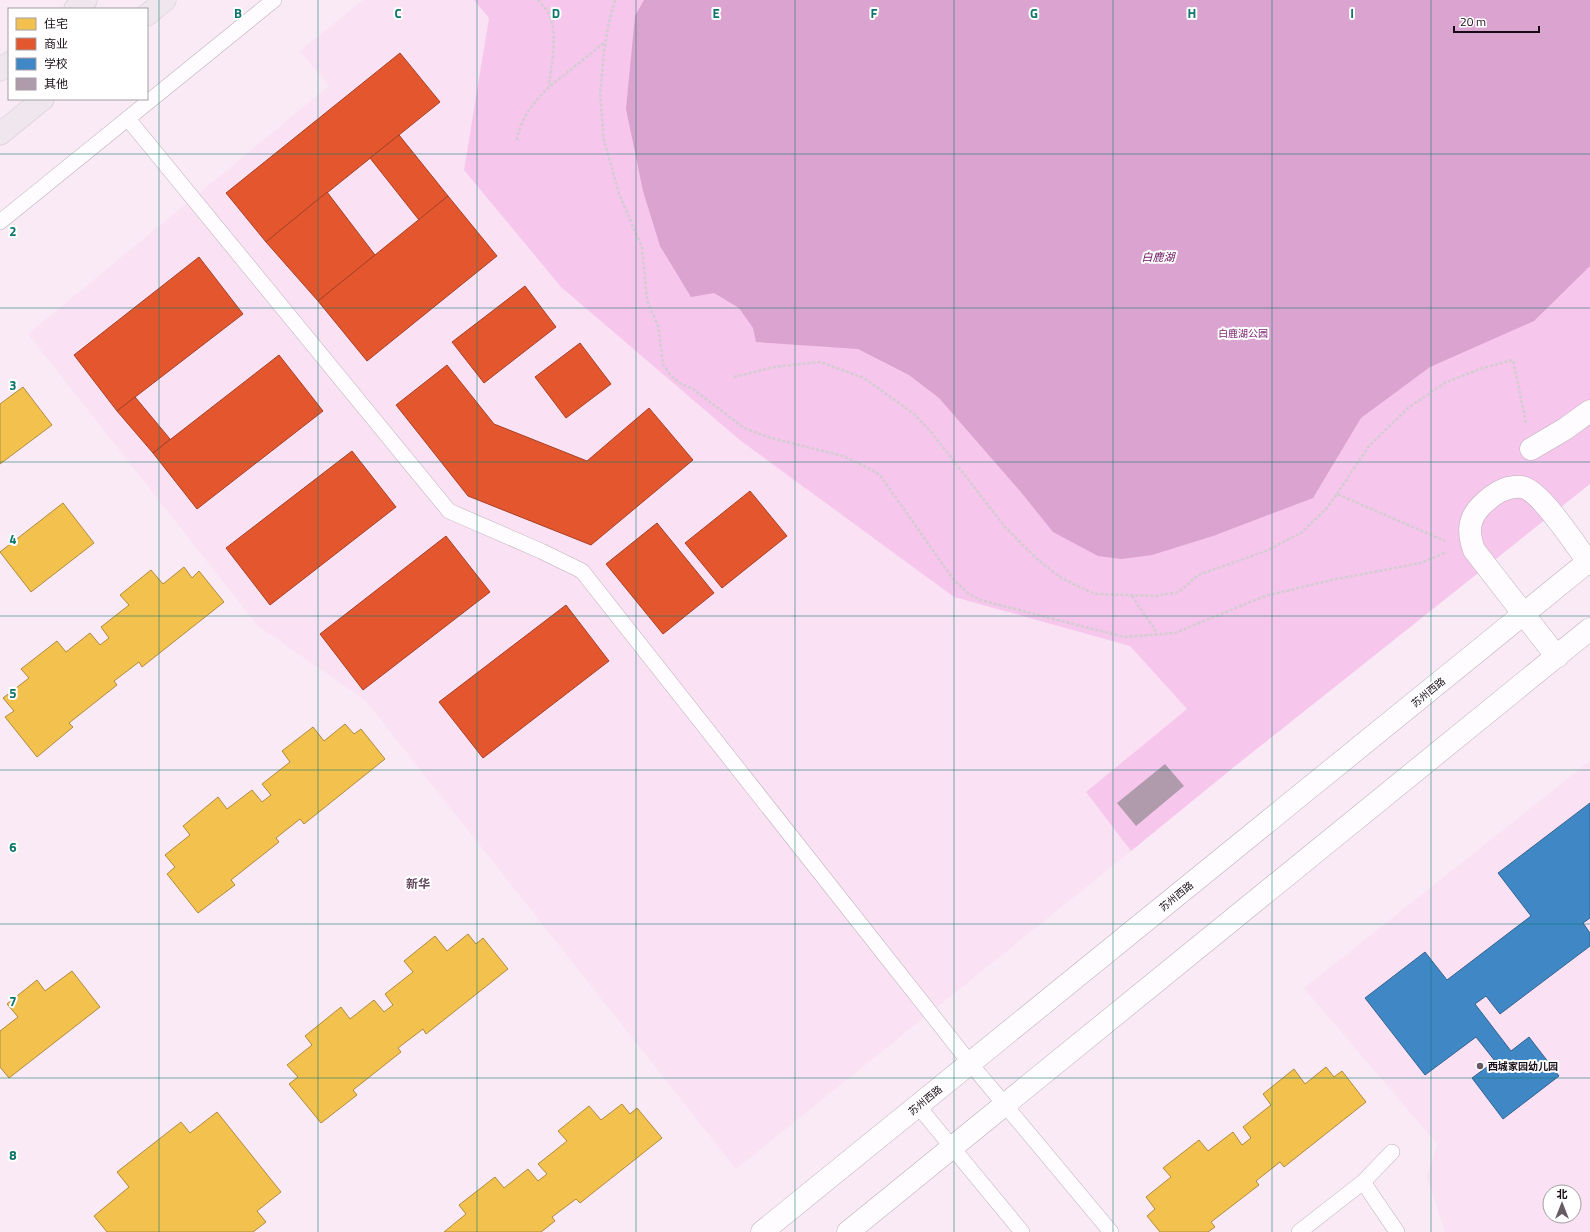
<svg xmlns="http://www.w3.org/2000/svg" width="1590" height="1232" font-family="'Titillium Web','Noto Sans SC',sans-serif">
  <rect width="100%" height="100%" fill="#f9eaf5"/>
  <!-- built -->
  <g fill="#fae1f4" fill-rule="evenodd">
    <polygon points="363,0 474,0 489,18 464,170 561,287 741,441 954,597 1130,646 1187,709 1086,792 1131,851 736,1169 365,700 258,626 28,334 329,86 300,51"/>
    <path d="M1590,761V1232H1445L1427,1177L1437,1144L1304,988ZM1550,1192H1574V1216H1550Z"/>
  </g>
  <!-- green -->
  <polygon fill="#f7c6ec" points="474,0 1590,0 1590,484 1234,767 1131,851 1086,792 1187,709 1130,646 954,597 741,441 561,287 464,170 489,18"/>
  <!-- water -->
  <polygon fill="#dba3cf" points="644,0 1590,0 1590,266 1534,321 1430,367 1361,418 1313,498 1213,536 1152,555 1121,559 1098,556 1053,532 1020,491 939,398 909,375 858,349 756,342 753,328 739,308 714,293 691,297 660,246 643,191 626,109 635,16"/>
  <!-- homes -->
  <g fill="#f2c14e" stroke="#b08b3d">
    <polygon points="23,387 52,425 0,464 0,404"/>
    <polygon points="63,503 94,543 31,592 0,552"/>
    <polygon points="184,567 192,578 199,571 224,602 142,667 139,662 114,681 117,685 69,723 73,727 37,757 5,717 14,711 3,698 29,678 21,669 57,641 66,652 90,633 100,645 109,638 101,627 129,605 120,595 151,570 163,584"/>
    <polygon points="345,724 354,734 361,729 385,759 304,824 300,819 276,838 279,842 231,880 235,885 198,913 167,874 175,867 165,855 190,835 183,826 218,797 227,809 252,790 262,802 271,795 262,784 290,762 282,751 313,727 324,741"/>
    <polygon points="468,934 476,944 483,938 508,969 426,1034 423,1029 398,1048 401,1052 353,1090 357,1095 321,1123 289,1084 298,1077 287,1065 312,1045 305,1036 341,1007 350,1019 374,1000 384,1012 393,1005 385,994 413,972 404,961 435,936 447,951"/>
    <polygon points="72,971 100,1007 9,1078 0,1067 0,1031 18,1017 7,1004 37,980 45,991"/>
    <polygon points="1326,1067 1334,1077 1342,1071 1366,1102 1284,1167 1280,1162 1256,1181 1259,1185 1211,1222 1215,1227 1208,1232 1160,1232 1147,1216 1155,1209 1146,1197 1171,1177 1163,1168 1199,1140 1208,1151 1233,1132 1242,1145 1251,1138 1243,1127 1271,1105 1263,1094 1294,1069 1305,1084"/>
    <polygon points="622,1104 630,1114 637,1108 662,1138 580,1203 576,1199 552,1217 555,1221 541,1232 444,1232 466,1214 459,1205 495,1177 504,1188 528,1169 538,1181 547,1174 538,1164 567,1141 558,1131 589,1106 601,1120"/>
    <polygon points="217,1112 281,1192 257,1211 266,1222 253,1232 107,1232 94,1216 129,1187 117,1172 181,1122 190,1133"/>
  </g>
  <!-- shops -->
  <g fill="#e4572e" stroke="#a64026">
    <polygon points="400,53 440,102 266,242 226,193"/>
    <polygon points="399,135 448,196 419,220 370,158"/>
    <polygon points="327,192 375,255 318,301 266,242"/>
    <polygon points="448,196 497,256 367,361 318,301"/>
    <polygon points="199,257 243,314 117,411 74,355"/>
    <polygon points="525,286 556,327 484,383 452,342"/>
    <polygon points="580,343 611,384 566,418 535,377"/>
    <polygon points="279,355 323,411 197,509 153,453"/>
    <polygon points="447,365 494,424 587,461 649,408 693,460 591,545 468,496 396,405"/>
    <polygon points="135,397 170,439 153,453 117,411"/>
    <polygon points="352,451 396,507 270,605 226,548"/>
    <polygon points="750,491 787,536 722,588 685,543"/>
    <polygon points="657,523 714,593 663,634 606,564"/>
    <polygon points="446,536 490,592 363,690 320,634"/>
    <polygon points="566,605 609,661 483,758 439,702"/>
  </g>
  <!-- schools -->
  <polygon fill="#3f88c5" stroke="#336390" points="1590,803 1590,918 1583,923 1590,933 1590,946 1500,1014 1486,996 1475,1004 1511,1051 1529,1037 1559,1076 1503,1119 1472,1078 1495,1061 1476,1037 1425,1075 1365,998 1425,952 1447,980 1531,916 1498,873"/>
  <!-- building -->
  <polygon fill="#af9bab" points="1165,764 1184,786 1136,826 1117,803"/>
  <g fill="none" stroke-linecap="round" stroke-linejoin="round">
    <defs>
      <g id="service">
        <polyline points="128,119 449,511 541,551 582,571 970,1063 1111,1232"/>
        <polyline points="0,222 274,0"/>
        <polyline points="918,1106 1022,1232"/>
        <polyline points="1363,1182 1397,1232"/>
        <polyline points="1299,1232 1363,1182 1392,1152"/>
      </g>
      <g id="pedestrian">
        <polyline points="1531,449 1565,429 1590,411"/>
        <path d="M1557,657L1474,550C1468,533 1468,519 1481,506C1492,495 1505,485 1522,487C1541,490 1577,548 1590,564"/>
      </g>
      <g id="tertiary">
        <polyline points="762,1232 1590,560"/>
        <polyline points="848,1232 1590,629"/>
      </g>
      <g id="primary">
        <polyline points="75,9 86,0"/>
        <polyline points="147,15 165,0"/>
        <polyline points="0,70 9,63"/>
        <polyline points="0,134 43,99"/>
      </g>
    </defs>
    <!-- service casing -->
    <use href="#service" stroke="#bbafb8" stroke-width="16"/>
    <!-- pedestrian casing -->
    <use href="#pedestrian" stroke="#bbafb8" stroke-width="23"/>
    <!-- tertiary casing -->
    <use href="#tertiary" stroke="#bbafb8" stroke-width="23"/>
    <!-- primary casing -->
    <use href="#primary" stroke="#d3ccd1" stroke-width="23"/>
    <!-- path -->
    <g stroke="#d2cdd0" stroke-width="2.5" stroke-dasharray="3 2" stroke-linecap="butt">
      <path d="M538,0C541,4 545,8 548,12C559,32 551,64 549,86"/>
      <polyline points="615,0 609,22 604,51 600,95 604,140 619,194 642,247 647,300 658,326 663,364 671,376 681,384 693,389 744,428 771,438 843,456 866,467 880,475 953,579 969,594 980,600 1124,637 1175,633 1265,596 1332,580 1421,563 1447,552"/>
      <path d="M517,140C520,119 534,102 549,87L605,42"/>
      <polyline points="734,377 774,367 820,362 864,378 914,414 932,433 1005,527 1037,559 1061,578 1095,594 1155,596 1179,592 1198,575 1266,551 1301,533 1326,509 1337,494 1445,541"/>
      <polyline points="1337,494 1368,447 1408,408 1446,382 1483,368 1513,360 1526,423"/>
      <polyline points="1132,596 1154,628 1157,635"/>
    </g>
    <!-- service -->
    <use href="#service" stroke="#fefcfe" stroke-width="15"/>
    <!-- pedestrian -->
    <use href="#pedestrian" stroke="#fefcfe" stroke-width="22"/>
    <!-- tertiary -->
    <use href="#tertiary" stroke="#fefcfe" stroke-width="22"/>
    <!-- primary -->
    <use href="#primary" stroke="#f0e6ed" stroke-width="22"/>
  </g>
  <!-- grid -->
  <path fill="none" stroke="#0f766e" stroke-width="1" stroke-opacity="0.55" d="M159,0V1232M318,0V1232M477,0V1232M636,0V1232M795,0V1232M954,0V1232M1113,0V1232M1272,0V1232M1431,0V1232M0,154H1590M0,308H1590M0,462H1590M0,616H1590M0,770H1590M0,924H1590M0,1078H1590"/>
  <!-- markers -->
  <circle fill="#665a63" stroke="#fff" stroke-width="1.5" cx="1480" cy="1066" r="4"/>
  <g text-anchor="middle" stroke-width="4" stroke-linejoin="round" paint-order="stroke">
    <!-- park labels -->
    <g font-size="10" fill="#7c246f" stroke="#fff">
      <text x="1243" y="337">白鹿湖公园</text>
    </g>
    <!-- street labels -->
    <g font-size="10" fill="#170c15" stroke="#fff">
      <text transform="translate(1428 692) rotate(-39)" y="4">苏州西路</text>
      <text transform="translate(1176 896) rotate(-39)" y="4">苏州西路</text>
      <text transform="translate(925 1100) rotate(-39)" y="4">苏州西路</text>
    </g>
    <!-- poi labels -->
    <g font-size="10" font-weight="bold" fill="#170c15" stroke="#fff" text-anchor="start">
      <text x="1488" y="1070">西城家园幼儿园</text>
    </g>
    <!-- water labels -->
    <g font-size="11" font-style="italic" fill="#6a105e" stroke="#fff">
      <text x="1158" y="261">白鹿湖</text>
    </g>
    <!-- quarter labels -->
    <g font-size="12" font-weight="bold" fill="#64495e" stroke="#fff">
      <text x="418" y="888">新华</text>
    </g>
  </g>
  <g font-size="13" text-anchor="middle" font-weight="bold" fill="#0f766e" stroke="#fff" stroke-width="4" stroke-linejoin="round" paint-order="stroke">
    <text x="238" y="18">B</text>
    <text x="398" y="18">C</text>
    <text x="556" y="18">D</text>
    <text x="716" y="18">E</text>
    <text x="874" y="18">F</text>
    <text x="1034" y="18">G</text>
    <text x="1192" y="18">H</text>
    <text x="1352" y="18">I</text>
    <text x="13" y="236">2</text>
    <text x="13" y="390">3</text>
    <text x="13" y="544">4</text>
    <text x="13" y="698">5</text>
    <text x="13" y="852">6</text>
    <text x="13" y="1006">7</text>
    <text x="13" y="1160">8</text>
  </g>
  <!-- legend -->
  <rect x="8" y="8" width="140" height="92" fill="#ffffff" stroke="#a29ea1"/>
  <rect x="16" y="18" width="20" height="12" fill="#f2c14e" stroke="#a29ea1"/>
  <text x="44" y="28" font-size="12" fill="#170c15">住宅</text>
  <rect x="16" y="38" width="20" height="12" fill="#e4572e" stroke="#a29ea1"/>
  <text x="44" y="48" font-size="12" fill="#170c15">商业</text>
  <rect x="16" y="58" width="20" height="12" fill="#3f88c5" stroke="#a29ea1"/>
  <text x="44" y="68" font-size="12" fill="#170c15">学校</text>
  <rect x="16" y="78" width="20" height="12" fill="#af9bab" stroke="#a29ea1"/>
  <text x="44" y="88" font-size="12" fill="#170c15">其他</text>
  <!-- north arrow -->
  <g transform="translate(1562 1204)"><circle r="19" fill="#ffffff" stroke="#a29ea1"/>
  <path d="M0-3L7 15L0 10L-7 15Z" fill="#665a63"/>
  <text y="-6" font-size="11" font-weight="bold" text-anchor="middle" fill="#170c15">北</text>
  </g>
  <!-- scale -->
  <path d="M1454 26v6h85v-6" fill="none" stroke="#170c15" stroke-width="2"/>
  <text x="1460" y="26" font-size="12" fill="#170c15" stroke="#ffffff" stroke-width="3" paint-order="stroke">20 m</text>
</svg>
